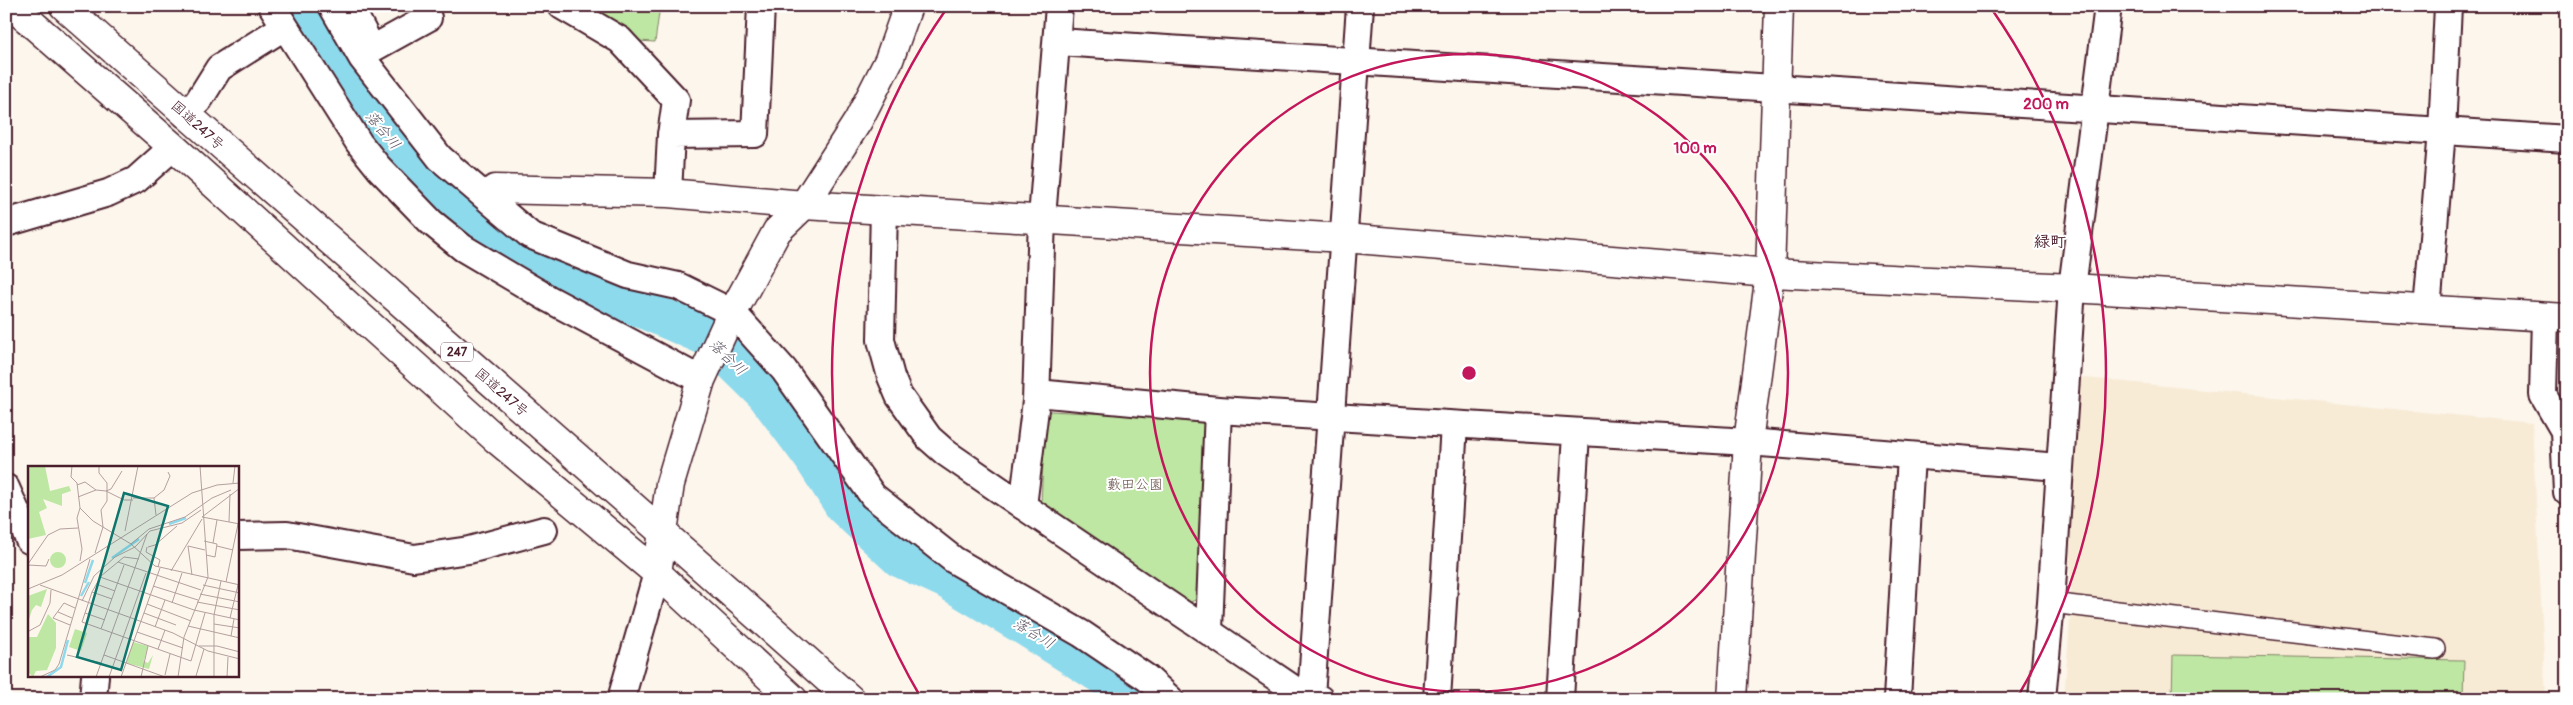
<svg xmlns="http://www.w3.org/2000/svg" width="2573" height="705" font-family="Pangolin,'Klee One',sans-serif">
  <rect width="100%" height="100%" fill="#fcf6ec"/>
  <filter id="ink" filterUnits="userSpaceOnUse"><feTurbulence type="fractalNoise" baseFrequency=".02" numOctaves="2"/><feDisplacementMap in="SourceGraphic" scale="10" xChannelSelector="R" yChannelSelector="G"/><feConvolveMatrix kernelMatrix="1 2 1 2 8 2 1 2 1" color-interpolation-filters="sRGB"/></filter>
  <g filter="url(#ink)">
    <!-- built -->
    <polygon fill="#f8ebd6" points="2066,376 2532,423 2546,699 2064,699 2071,606"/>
    <!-- green -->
    <g fill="#bee7a3" stroke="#848367">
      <polygon points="562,6 660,6 655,42 620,40"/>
      <polygon points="1049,411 1207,419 1198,599 1188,603 1041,504 1045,417"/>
      <polygon points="2173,655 2464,660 2463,699 2172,699"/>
    </g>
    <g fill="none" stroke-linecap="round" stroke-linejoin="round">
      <!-- river -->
      <polyline stroke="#8ddaed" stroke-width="39" points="301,6 339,76 350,90 419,174 470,221 539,264 708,337 765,393 812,456 844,506 900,558 946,579 1028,628 1099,673 1133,699"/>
      <defs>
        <polyline id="pedestrian" points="2051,603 2435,649"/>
        <g id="minor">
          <polyline points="272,6 359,143 379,168 431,222 463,248 549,299 701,380"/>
          <polyline points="332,6 362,58 440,158 530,235 628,275 678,286 733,313 784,370 873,496 954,560 1082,634 1147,678 1170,699"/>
          <polyline points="562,6 620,40 676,100 671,135"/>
          <polyline points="358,22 372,49 428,18"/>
          <polyline points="1058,42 2567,139"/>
          <polyline points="186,115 199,100 219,68 284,27"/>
          <polyline points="668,193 671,135 755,134 761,6"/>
          <polyline points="884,209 881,340 891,377 899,396 929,438 946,453 1023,506 1295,690 1320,699"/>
          <polyline points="6,223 108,193 136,180 173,147"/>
          <polyline points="2427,310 2442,131 2448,6"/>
          <polyline points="2545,317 2543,395 2564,431 2567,492"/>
          <polyline points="1037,393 1218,410 1748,442 2059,467"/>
          <polyline points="6,488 29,540"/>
          <polyline points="1023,506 1036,401 1042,218 1059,6"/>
          <polyline points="238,536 287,535 414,558 469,550 544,530"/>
          <polyline points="1209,630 1218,410"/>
          <polyline points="1311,696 1360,6"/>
          <polyline points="93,699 95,676"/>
          <polyline points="621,699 657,573"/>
          <polyline points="1437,699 1454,425"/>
          <polyline points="1560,699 1576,434"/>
          <polyline points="1897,699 1911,456"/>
          <polyline points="2042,699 2051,603 2072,288 2108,6"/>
        </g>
        <g id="tertiary">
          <polyline points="495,189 668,193 804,205 1344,238 1770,273 2072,288 2567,318"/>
          <polyline points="657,573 670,484 701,380 727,323 777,231 804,205 858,121 889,60 908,6"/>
          <polyline points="1732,699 1748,442 1770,273 1779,6"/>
        </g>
        <g id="trunk">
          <polyline points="12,6 173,147 496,439 657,573 793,699"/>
          <path d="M64,6C325,238 590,466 850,699"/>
        </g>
      </defs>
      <!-- pedestrian casing -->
      <use href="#pedestrian" stroke="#4a1f2b" stroke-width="22"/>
      <!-- minor casing -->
      <use href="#minor" stroke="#4a1f2b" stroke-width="30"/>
      <!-- tertiary casing -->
      <use href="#tertiary" stroke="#4a1f2b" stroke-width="31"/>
      <!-- trunk casing -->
      <use href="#trunk" stroke="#4a1f2b" stroke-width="31"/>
      <!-- pedestrian -->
      <use href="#pedestrian" stroke="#fff" stroke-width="19"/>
      <!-- minor -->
      <use href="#minor" stroke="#fff" stroke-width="26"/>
      <!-- tertiary -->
      <use href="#tertiary" stroke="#fff" stroke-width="28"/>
      <!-- trunk -->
      <use href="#trunk" stroke="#fff" stroke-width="28"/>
    </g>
  </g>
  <!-- distance rings -->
  <g fill="none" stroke="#c2185b" stroke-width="2.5">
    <circle cx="1469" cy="373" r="319"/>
    <path d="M920 696A637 637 0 0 1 947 8M1991 8A637 637 0 0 1 2018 696"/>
  </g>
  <g text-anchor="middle" stroke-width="4" stroke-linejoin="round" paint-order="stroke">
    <!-- shield labels -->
    <rect fill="#fff" stroke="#80626b" stroke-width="1" x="441" y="342.5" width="32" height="19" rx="4"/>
    <g font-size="12" font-weight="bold" fill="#4a1f2b">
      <text x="457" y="356">247</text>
    </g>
    <!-- street labels -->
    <g font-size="14" fill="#4a1f2b" stroke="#fff">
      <text transform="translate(198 125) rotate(42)" y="5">国道247号</text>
      <text transform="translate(502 392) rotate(41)" y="5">国道247号</text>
    </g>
    <!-- park labels -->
    <g font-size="14" fill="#675149" stroke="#fff">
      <text x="1135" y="489">藪田公園</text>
    </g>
    <!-- water labels -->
    <g font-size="15" font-style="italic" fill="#5e5765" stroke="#fff">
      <text transform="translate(383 130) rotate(50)" y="5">落合川</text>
      <text transform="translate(728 357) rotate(44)" y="5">落合川</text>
      <text transform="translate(1034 633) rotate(32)" y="5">落合川</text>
    </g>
    <!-- quarter labels -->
    <g font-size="16" font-weight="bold" fill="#4a1f2b" stroke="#fff">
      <text x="2050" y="247">緑町</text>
    </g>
  </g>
  <!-- overview -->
  <g transform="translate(28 466)">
    <rect width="211" height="211" fill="#fcf6ec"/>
    <path d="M1,0H17L22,25L41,20L43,25L34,28V40L15,33L19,42L11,46L18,69L0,73ZM22 94a8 8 0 1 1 16 0a8 8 0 1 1-16 0ZM19,123L13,141L8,139L4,144L0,156V130ZM20,148L28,157V182L19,204L8,205L5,211L0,206V171H9ZM47,163L59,167L53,185L41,181ZM105,176L120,180L116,195L120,197L125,189L121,203L98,197Z" fill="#bee7a3"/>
    <path fill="none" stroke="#8ddaed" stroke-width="2.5" d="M141,58L158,52M84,92L111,73M57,117L65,94M53,130L61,116M19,211L33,201L40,174"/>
    <path fill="none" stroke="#b5a09f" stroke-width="1" d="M44,0L43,11L49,17L52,42L49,52L54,83L52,95M205,17L207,0M49,19L57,16L68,24L78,25L83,23L94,5M78,25L96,34H105M50,31L68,24M105,32H126M52,42L65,55L103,78L127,100L212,119M128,49L126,32L136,24L142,10L140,6M174,51L212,22M174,51L212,58M201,56L202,28M97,65L110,0M176,75L189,78L187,91L178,89M185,77L189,54M103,78L121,63L157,51L184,32L203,24M160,80L164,109M160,80L177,84M189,80L205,84M119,81L118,86L132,94L130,101M120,81L127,79L149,60M67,87L75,61L73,44L79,35V17L71,7V0M111,93L96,91L73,110L64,126L54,156L163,195L177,147M90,96L173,124M0,98L20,69L32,63L50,62M0,99L18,100L21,93M143,105L174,53M72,111L166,144L212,154M198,116L210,58M68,118L87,125M12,119L145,167L180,185L212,193M175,119L212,127M125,120L170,134M0,123L34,109L164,27L189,19L212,17M64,126L84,133M172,128L212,136M54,135L66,110L87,91L107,81L122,65L154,57L173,44M169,136L212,144M144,137L154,107M119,138L163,155M30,146L44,152M57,147L77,154M116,147L148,159M202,152L210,119M186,158L212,162M42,159L25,152L36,137L47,142M160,160L212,172M127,161L137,134M73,163L96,99M1,165L12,159L22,137L23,124M109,166L155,182M203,170L206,153M171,180H189L212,186M130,183L137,164M39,189L74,197M76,189L137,211M137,209L142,188M168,210L176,183M186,210V149L193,115M12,211L27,204L31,198L62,93M68,211L119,68M81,211L118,107M93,211L132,102M113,211L120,180M150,211L156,171L180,111L172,0M150,211H201M199,211L200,191"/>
    <path fill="#0f766e" fill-opacity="0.15" stroke="#0f766e" stroke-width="2.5" d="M96,27L140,40L93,204L49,191Z"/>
    <rect width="211" height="211" fill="none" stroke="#4a1f2b" stroke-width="2.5"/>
  </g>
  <circle cx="1469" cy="373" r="8" fill="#c2185b" stroke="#fff" stroke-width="2.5"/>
  <g font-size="15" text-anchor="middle" font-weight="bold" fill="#c2185b" stroke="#fff" stroke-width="4" stroke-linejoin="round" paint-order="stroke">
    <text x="2046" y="109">200 m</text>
    <text x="1695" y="153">100 m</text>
  </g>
  <!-- margin -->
  <rect width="2573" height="705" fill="none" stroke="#fff" stroke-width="25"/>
  <rect x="12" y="12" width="2548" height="680" fill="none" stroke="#4a1f2b" stroke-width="2" filter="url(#ink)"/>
</svg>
